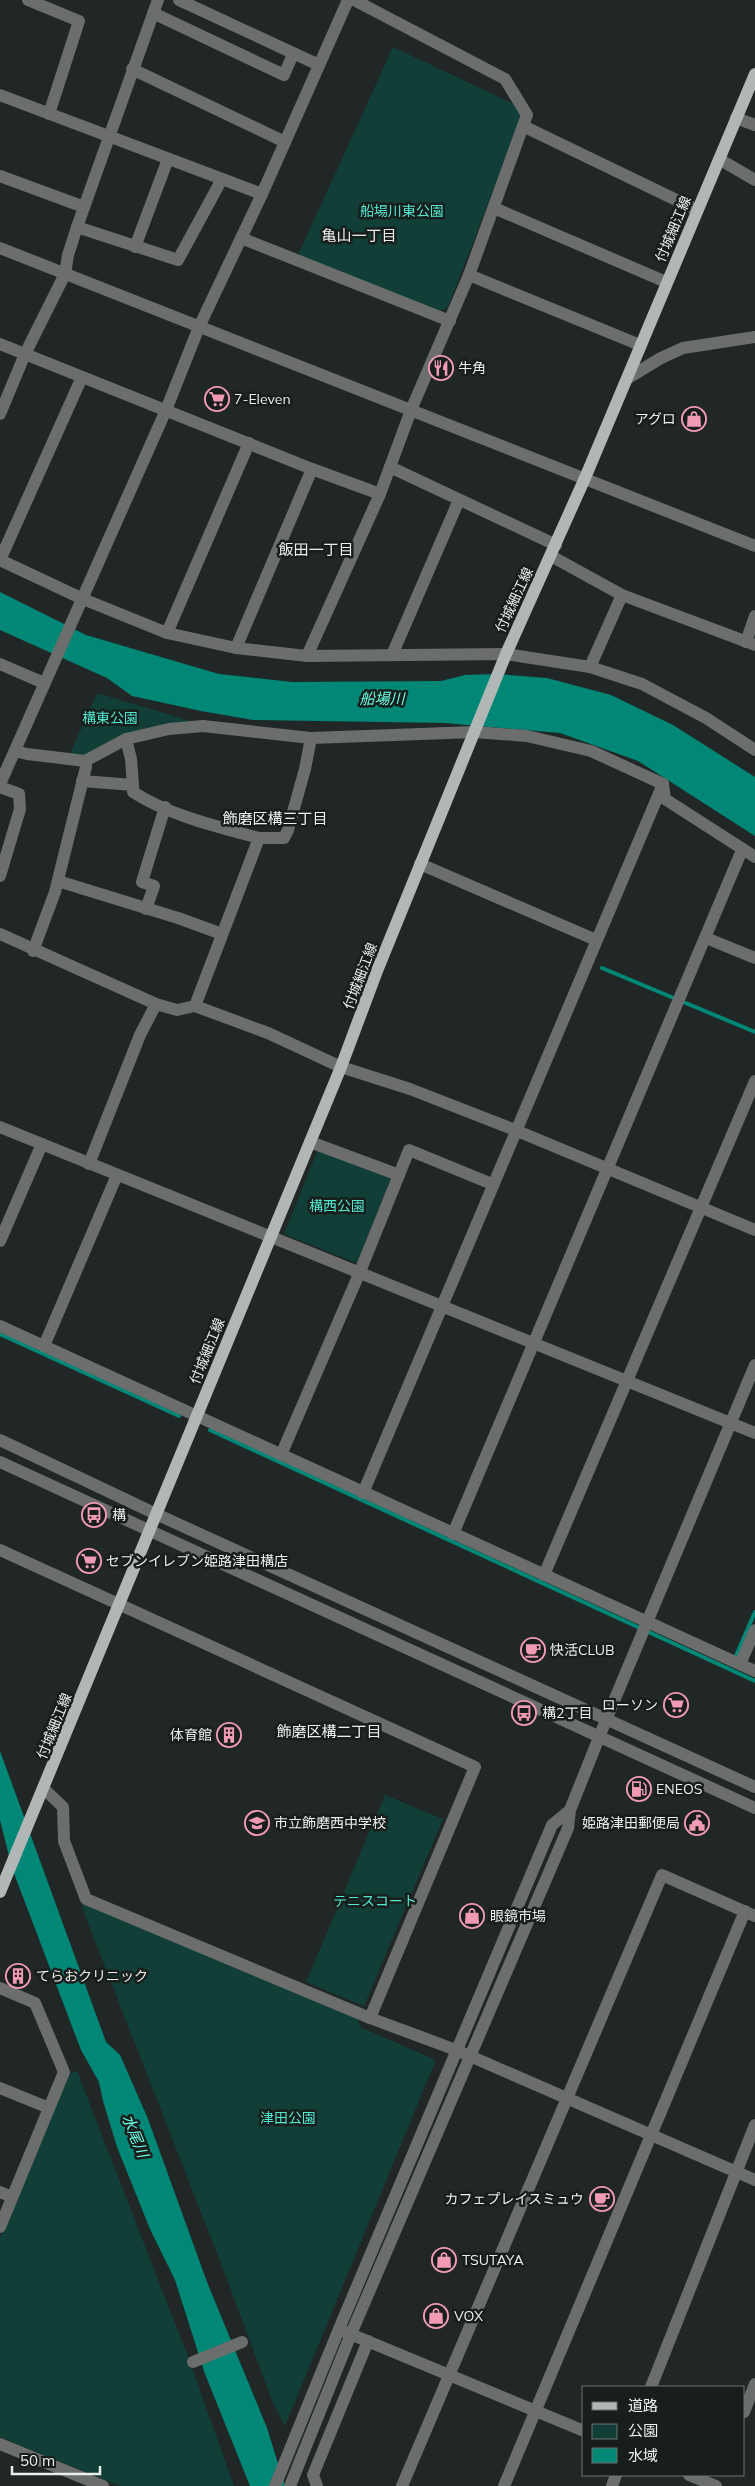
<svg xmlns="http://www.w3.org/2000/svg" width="755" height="2486" font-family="Mulish,'Noto Sans JP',sans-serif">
  <rect width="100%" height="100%" fill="#202726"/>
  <!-- green -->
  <g fill="#113e36">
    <polygon points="393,47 518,106 523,113 448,307 440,311 298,255"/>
    <polygon points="97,693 191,721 142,729 88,755 70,754"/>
    <polygon points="318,1149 391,1178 357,1263 284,1234"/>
    <polygon points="385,1795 443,1819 364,2006 306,1982"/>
    <polygon points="82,1902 357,2018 360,2027 434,2059 435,2062 285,2426 272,2401 225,2274 84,1913"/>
    <polygon points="77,2071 190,2362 234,2486 120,2486 0,2437 0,2238 68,2074"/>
  </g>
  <!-- water -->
  <g fill="#008776">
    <polygon points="0,592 86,635 219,674 292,682 441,681 465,675 496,674 547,678 611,695 673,725 755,777 755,836 638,761 560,733 444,723 253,720 201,711 132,696 107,678 0,630"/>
    <polygon points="0,1751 106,2042 120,2055 148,2119 207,2282 267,2428 285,2486 250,2486 205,2374 175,2280 150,2229 117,2147 103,2101 99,2082 81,2050 12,1868 0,1820"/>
  </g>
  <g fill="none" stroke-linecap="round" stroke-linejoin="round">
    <!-- stream -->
    <g stroke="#008776" stroke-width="4">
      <polyline points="602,968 755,1032"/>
      <polyline points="0,1334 179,1416"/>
      <polyline points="210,1430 755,1681"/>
      <polyline points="735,1658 755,1612"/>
    </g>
    <!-- minor -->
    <g stroke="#6b6e6d" stroke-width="12">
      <polyline points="28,0 79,21 49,114"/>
      <polyline points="179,0 319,65"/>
      <polyline points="153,13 284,75 293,54"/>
      <polyline points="132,69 285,142"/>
      <polyline points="0,95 262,194"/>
      <polyline points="736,118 755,125"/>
      <polyline points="523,126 697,210"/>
      <polyline points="719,159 755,180"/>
      <polyline points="0,176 84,207"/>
      <polyline points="494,208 666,282"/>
      <polyline points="77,227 178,260 222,179"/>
      <polyline points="241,238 450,321"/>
      <polyline points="135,247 168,159"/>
      <polyline points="0,248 755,546"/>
      <polyline points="469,275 640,345"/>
      <polyline points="0,344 312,469 380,494"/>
      <polyline points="628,378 661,358 683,348 755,337"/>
      <polyline points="0,414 25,354 65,274 68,255 77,227 158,0"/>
      <polyline points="390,467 556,545"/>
      <polyline points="551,556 622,595"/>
      <polyline points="0,560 83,599 167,633 236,648 307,656 506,654 590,667 642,684 706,718 755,750"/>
      <polyline points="0,560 82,377"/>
      <polyline points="167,633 249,443"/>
      <polyline points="746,642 755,616"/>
      <polyline points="236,648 312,469"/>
      <polyline points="392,655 459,500"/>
      <polyline points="307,656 380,494 411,410 469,275 527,115 505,79 354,0"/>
      <polyline points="0,664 44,683"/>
      <polyline points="590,667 622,595 755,645"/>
      <polyline points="126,739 131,759 133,785"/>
      <polyline points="15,751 27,754 85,761 126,739 169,729 203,726 311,738 475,732 527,736 591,751 663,784"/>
      <path d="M82,781L133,785V792C168,815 219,827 259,838"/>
      <polyline points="0,784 166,410 199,327 262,194 348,0"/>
      <polyline points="663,784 665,799 755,857"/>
      <polyline points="0,787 19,794 20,809 0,876"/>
      <polyline points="420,864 596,940"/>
      <polyline points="58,881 178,918 222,934"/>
      <polyline points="146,909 154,886 142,882 165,807"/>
      <polyline points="0,934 156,1004 177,1010 195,1006 268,1033 341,1067 410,1089 515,1130 755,1230"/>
      <polyline points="706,938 755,958"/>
      <polyline points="33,951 55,892 86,767 85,761"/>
      <polyline points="195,1006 259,838 284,838 288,830 305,769 311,738"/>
      <polyline points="0,1127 755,1433"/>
      <polyline points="310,1142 399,1175"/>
      <polyline points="89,1164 140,1035 156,1004"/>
      <polyline points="0,1241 42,1144"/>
      <polyline points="0,1326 755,1671"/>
      <polyline points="44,1346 117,1175"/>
      <polyline points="0,1440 156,1514 755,1787"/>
      <polyline points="281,1455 359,1274 409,1150 492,1184"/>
      <polyline points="0,1462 755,1808"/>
      <polyline points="363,1493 663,784"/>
      <polyline points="453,1534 742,850"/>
      <polyline points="0,1550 475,1767 370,2018"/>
      <polyline points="544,1575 755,1081"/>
      <polyline points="740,1664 755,1630"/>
      <polyline points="44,1789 63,1807 64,1841 86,1899 370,2018 456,2050 755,2180"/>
      <polyline points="0,1988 35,2003 64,2072 0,2227"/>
      <polyline points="0,2088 49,2108"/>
      <polyline points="0,2192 12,2197"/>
      <polyline points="343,2331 584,2431"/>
      <polyline points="193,2362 242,2342"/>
      <polyline points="651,2387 755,2125"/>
      <polyline points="744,2412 755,2384"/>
      <polyline points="0,2444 103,2486"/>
      <polyline points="689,2475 716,2486"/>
      <polyline points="275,2486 339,2329 552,1825 570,1810"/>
      <polyline points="290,2486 351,2334 568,1828 570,1810 606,1720 755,1365"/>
      <polyline points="317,2486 313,2475 368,2341"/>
      <polyline points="402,2486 662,1875 755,1916"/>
      <polyline points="504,2486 745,1911"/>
      <polyline points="612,2486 616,2475"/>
    </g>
    <!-- major -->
    <polyline stroke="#b0b7b6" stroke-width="12" points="0,1892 341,1067 377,971 506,654 585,478 755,74"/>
  </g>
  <!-- icons -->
  <defs>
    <symbol id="restaurant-ring" viewBox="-11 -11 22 22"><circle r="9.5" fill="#171e1c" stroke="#f09ab4" stroke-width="1.5"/><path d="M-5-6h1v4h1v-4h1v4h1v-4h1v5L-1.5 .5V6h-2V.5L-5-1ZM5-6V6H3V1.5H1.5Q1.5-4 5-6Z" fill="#f09ab4"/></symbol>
    <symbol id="supermarket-ring" viewBox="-11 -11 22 22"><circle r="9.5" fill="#171e1c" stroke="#f09ab4" stroke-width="1.5"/><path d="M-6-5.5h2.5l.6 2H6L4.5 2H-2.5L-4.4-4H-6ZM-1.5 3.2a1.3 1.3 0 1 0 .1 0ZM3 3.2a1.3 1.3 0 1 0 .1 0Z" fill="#f09ab4"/></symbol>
    <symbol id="shop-ring" viewBox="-11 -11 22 22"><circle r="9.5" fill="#171e1c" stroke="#f09ab4" stroke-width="1.5"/><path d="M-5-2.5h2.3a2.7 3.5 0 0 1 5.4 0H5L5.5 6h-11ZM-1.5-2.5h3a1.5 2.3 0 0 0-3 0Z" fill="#f09ab4"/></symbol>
    <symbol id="bus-ring" viewBox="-11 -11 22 22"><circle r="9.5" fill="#171e1c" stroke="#f09ab4" stroke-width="1.5"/><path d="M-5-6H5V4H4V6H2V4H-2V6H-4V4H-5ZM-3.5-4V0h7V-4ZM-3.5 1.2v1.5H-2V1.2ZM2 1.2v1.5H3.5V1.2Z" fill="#f09ab4"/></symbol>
    <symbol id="cafe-ring" viewBox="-11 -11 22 22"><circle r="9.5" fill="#171e1c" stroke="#f09ab4" stroke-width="1.5"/><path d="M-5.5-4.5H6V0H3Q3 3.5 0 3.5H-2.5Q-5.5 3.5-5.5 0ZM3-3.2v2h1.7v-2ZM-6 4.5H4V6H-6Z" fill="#f09ab4"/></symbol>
    <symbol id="building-ring" viewBox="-11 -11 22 22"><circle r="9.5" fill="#171e1c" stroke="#f09ab4" stroke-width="1.5"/><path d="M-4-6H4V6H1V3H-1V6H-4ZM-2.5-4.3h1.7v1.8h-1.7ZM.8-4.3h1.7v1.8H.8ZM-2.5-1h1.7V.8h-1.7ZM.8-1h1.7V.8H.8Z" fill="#f09ab4"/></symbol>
    <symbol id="fuel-ring" viewBox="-11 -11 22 22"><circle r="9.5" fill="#171e1c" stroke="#f09ab4" stroke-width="1.5"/><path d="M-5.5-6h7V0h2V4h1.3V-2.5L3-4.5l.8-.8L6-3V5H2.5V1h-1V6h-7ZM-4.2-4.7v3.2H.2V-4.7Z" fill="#f09ab4"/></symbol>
    <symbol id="school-ring" viewBox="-11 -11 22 22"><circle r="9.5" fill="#171e1c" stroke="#f09ab4" stroke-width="1.5"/><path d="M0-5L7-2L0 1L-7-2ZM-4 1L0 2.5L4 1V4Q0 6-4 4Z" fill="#f09ab4"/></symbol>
    <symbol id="civic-ring" viewBox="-11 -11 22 22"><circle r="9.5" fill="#171e1c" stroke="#f09ab4" stroke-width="1.5"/><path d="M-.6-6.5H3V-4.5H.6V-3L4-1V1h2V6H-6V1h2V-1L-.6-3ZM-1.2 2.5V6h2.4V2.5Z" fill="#f09ab4"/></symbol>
  </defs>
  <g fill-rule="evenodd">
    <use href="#restaurant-ring" x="427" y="354" width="28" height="28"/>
    <use href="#supermarket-ring" x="203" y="385" width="28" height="28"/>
    <use href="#shop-ring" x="680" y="405" width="28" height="28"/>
    <use href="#bus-ring" x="80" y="1501" width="28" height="28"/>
    <use href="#supermarket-ring" x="75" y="1547" width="28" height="28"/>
    <use href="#cafe-ring" x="519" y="1636" width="28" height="28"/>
    <use href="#supermarket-ring" x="662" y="1691" width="28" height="28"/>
    <use href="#bus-ring" x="510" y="1699" width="28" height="28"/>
    <use href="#building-ring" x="215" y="1721" width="28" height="28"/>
    <use href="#fuel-ring" x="625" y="1775" width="28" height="28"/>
    <use href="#school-ring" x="243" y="1809" width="28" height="28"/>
    <use href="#civic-ring" x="683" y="1809" width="28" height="28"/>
    <use href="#shop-ring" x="458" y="1902" width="28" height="28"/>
    <use href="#building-ring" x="4" y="1962" width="28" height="28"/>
    <use href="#cafe-ring" x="588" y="2185" width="28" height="28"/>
    <use href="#shop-ring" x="430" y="2246" width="28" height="28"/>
    <use href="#shop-ring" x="422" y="2302" width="28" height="28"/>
  </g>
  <g text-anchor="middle" stroke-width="5" stroke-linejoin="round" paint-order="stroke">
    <!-- park labels -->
    <g font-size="14" fill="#51e9d0" stroke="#171e1c">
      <text x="402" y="216">船場川東公園</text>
      <text x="110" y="723">構東公園</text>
      <text x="337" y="1211">構西公園</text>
      <text x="375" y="1906">テニスコート</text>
      <text x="288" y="2123">津田公園</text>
    </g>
    <!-- street labels -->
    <g font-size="14" fill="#ebefee" stroke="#171e1c">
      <text transform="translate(673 229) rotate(-67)" y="5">付城細江線</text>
      <text transform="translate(514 600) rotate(-65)" y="5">付城細江線</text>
      <text transform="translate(360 976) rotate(-69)" y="5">付城細江線</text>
      <text transform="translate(207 1351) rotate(-68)" y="5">付城細江線</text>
      <text transform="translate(54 1726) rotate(-68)" y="5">付城細江線</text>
    </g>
    <!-- poi labels -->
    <g font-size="14" fill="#ebefee" stroke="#171e1c" text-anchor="start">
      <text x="458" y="373">牛角</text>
      <text x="234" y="404">7-Eleven</text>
      <text x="676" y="424" text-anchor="end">アグロ</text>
      <text x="112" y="1520">構</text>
      <text x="106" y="1566">セブンイレブン姫路津田構店</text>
      <text x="550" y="1655">快活CLUB</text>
      <text x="658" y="1710" text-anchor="end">ローソン</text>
      <text x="542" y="1718">構2丁目</text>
      <text x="212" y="1740" text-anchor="end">体育館</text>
      <text x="656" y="1794">ENEOS</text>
      <text x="274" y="1828">市立飾磨西中学校</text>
      <text x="680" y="1828" text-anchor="end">姫路津田郵便局</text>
      <text x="490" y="1921">眼鏡市場</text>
      <text x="36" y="1981">てらおクリニック</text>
      <text x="584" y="2204" text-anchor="end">カフェプレイスミュウ</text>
      <text x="462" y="2265">TSUTAYA</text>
      <text x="454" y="2321">VOX</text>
    </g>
    <!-- neighbourhood labels -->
    <g font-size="15" fill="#ebefee" stroke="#171e1c">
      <text x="359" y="241">亀山一丁目</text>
      <text x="316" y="555">飯田一丁目</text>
      <text x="275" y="824">飾磨区構三丁目</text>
      <text x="329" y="1737">飾磨区構二丁目</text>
    </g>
    <!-- water labels -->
    <g font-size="15" font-style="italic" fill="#6afde4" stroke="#171e1c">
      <text x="382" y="704">船場川</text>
      <text transform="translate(135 2136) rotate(68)" y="5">水尾川</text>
    </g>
  </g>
  <!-- legend -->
  <rect x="582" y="2386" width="162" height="90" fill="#171e1c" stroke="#6c7270"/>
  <rect x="592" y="2402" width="25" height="8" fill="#b0b7b6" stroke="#6c7270"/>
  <text x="628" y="2411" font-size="15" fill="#ebefee">道路</text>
  <rect x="592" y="2424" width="25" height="15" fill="#113e36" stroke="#6c7270"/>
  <text x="628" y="2436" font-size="15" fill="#ebefee">公園</text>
  <rect x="592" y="2448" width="25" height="15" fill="#008776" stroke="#6c7270"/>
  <text x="628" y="2461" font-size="15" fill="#ebefee">水域</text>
  <!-- scale -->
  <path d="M12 2466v8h88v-8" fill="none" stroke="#ebefee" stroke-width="2.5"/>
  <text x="20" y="2466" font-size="15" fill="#ebefee" stroke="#171e1c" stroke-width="4" paint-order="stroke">50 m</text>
</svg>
